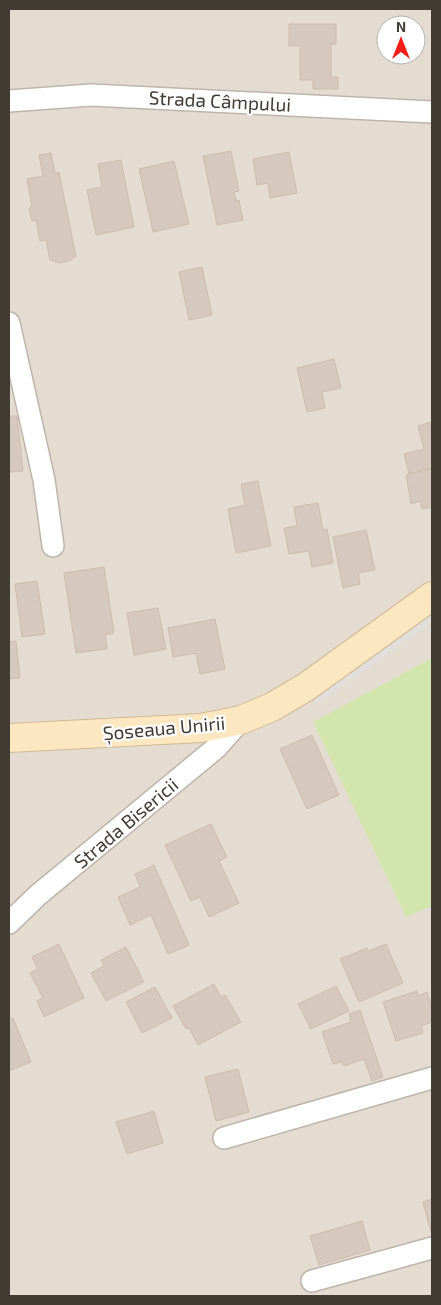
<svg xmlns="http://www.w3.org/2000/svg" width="441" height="1305" font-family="'Exo 2',sans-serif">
  <rect width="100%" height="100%" fill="#f1ebe3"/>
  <!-- residential -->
  <path fill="#e5dcd1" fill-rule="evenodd" d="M9,9H432V1296H9ZM386,25H416V55H386Z"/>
  <!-- green -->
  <polygon fill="#d2e5ac" points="432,658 432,906 406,917 313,722"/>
  <!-- parking -->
  <polygon fill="#e1dedb" points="432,596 432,623 316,705 306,687"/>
  <!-- building -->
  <g fill="#d5c8bc" stroke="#cdbcac">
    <polygon points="289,24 336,24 336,44 331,44 331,77 338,77 338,89 313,89 313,80 300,80 300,46 289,46"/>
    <polygon points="231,151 239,191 234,192 236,201 239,200 243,220 217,225 203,156"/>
    <polygon points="289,152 297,193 270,198 268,183 257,185 253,159"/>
    <polygon points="51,153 55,173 59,172 76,256 69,261 59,263 50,260 46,240 40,241 36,220 32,221 29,208 32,207 27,179 43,176 39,155"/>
    <polygon points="121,160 134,227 96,235 87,190 102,187 98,164"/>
    <polygon points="174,161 189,224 153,232 139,169"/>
    <polygon points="202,267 212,315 189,320 179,272"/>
    <polygon points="334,359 341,388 322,392 325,408 307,412 297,368"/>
    <polygon points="9,416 17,416 23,471 9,472"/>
    <polygon points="431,422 432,468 409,474 404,454 424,449 418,426"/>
    <polygon points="432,468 432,507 422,509 420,501 411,504 406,475"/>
    <polygon points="258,481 271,546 236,553 228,509 245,505 241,484"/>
    <polygon points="318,503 323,530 327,529 333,563 312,567 309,551 289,554 284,528 297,526 294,507"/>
    <polygon points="366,530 375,570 358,573 360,584 343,588 333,537"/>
    <polygon points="104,567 114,633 105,635 107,649 76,653 64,573"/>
    <polygon points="37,581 45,634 22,637 15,584"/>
    <polygon points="158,608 166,649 134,655 127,613"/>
    <polygon points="215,619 225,669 200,674 196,653 173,657 168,628"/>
    <polygon points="16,641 20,678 9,679 9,642"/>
    <polygon points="312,735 339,795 307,809 280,749"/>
    <polygon points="211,824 227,857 219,861 239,903 209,917 200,897 191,901 165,845"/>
    <polygon points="154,865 189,945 168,954 151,915 130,925 118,897 140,887 135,874"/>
    <polygon points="59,944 84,998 44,1017 37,1001 43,998 30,973 38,969 32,957"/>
    <polygon points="386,944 403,983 359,1002 340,959 367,948 368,951"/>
    <polygon points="126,947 144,982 106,1001 91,973 104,966 101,960"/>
    <polygon points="214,984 221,997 225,995 241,1022 198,1045 189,1028 186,1029 173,1006"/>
    <polygon points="336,986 349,1011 311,1029 298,1004"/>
    <polygon points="155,987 172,1018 142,1033 126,1002"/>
    <polygon points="417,991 418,996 427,992 432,1008 432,1022 421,1026 423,1033 396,1041 383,1002"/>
    <polygon points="360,1010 383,1077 372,1081 364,1059 344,1066 342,1062 333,1064 322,1032 351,1022 349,1014"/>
    <polygon points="13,1018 31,1062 9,1071 9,1020"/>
    <polygon points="238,1069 249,1112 216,1121 205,1077"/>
    <polygon points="154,1111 163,1143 127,1154 116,1122"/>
    <polygon points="432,1199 432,1232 431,1232 423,1202"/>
    <polygon points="362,1221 370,1250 319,1265 310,1236"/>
  </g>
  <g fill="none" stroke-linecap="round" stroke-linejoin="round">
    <defs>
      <g id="minor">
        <polyline points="9,101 91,95 432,112"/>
        <polyline points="9,323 44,480 53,546"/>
        <polyline points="9,923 38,895 216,748 241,720"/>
        <polyline points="224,1138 432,1078"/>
        <polyline points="312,1281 432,1248"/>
      </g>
      <polyline id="secondary" points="9,738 201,728 241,720 272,707 306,687 432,596"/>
    </defs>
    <!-- minor casing -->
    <use href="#minor" stroke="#bfb4a9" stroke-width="24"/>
    <!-- secondary casing -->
    <use href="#secondary" stroke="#d0b994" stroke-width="30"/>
    <!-- minor -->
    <use href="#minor" stroke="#fff" stroke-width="21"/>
    <!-- secondary -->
    <use href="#secondary" stroke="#fde7c1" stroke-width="28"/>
  </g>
  <g text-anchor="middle" stroke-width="4.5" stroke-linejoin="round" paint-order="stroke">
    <!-- street labels -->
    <g font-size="19" fill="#423b33" stroke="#fff">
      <text transform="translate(220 101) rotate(3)" y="7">Strada Câmpului</text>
      <text transform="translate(164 728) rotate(-5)" y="7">Șoseaua Unirii</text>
      <text transform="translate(126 823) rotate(-40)" y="7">Strada Bisericii</text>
    </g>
  </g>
  <!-- border -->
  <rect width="441" height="1305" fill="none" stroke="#423b33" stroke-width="20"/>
  <!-- north arrow -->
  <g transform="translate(401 40)"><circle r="24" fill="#ffffff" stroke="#b3b1ad"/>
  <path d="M0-4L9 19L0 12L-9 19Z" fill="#f41d17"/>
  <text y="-8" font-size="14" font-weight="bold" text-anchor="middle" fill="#423b33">N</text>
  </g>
</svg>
